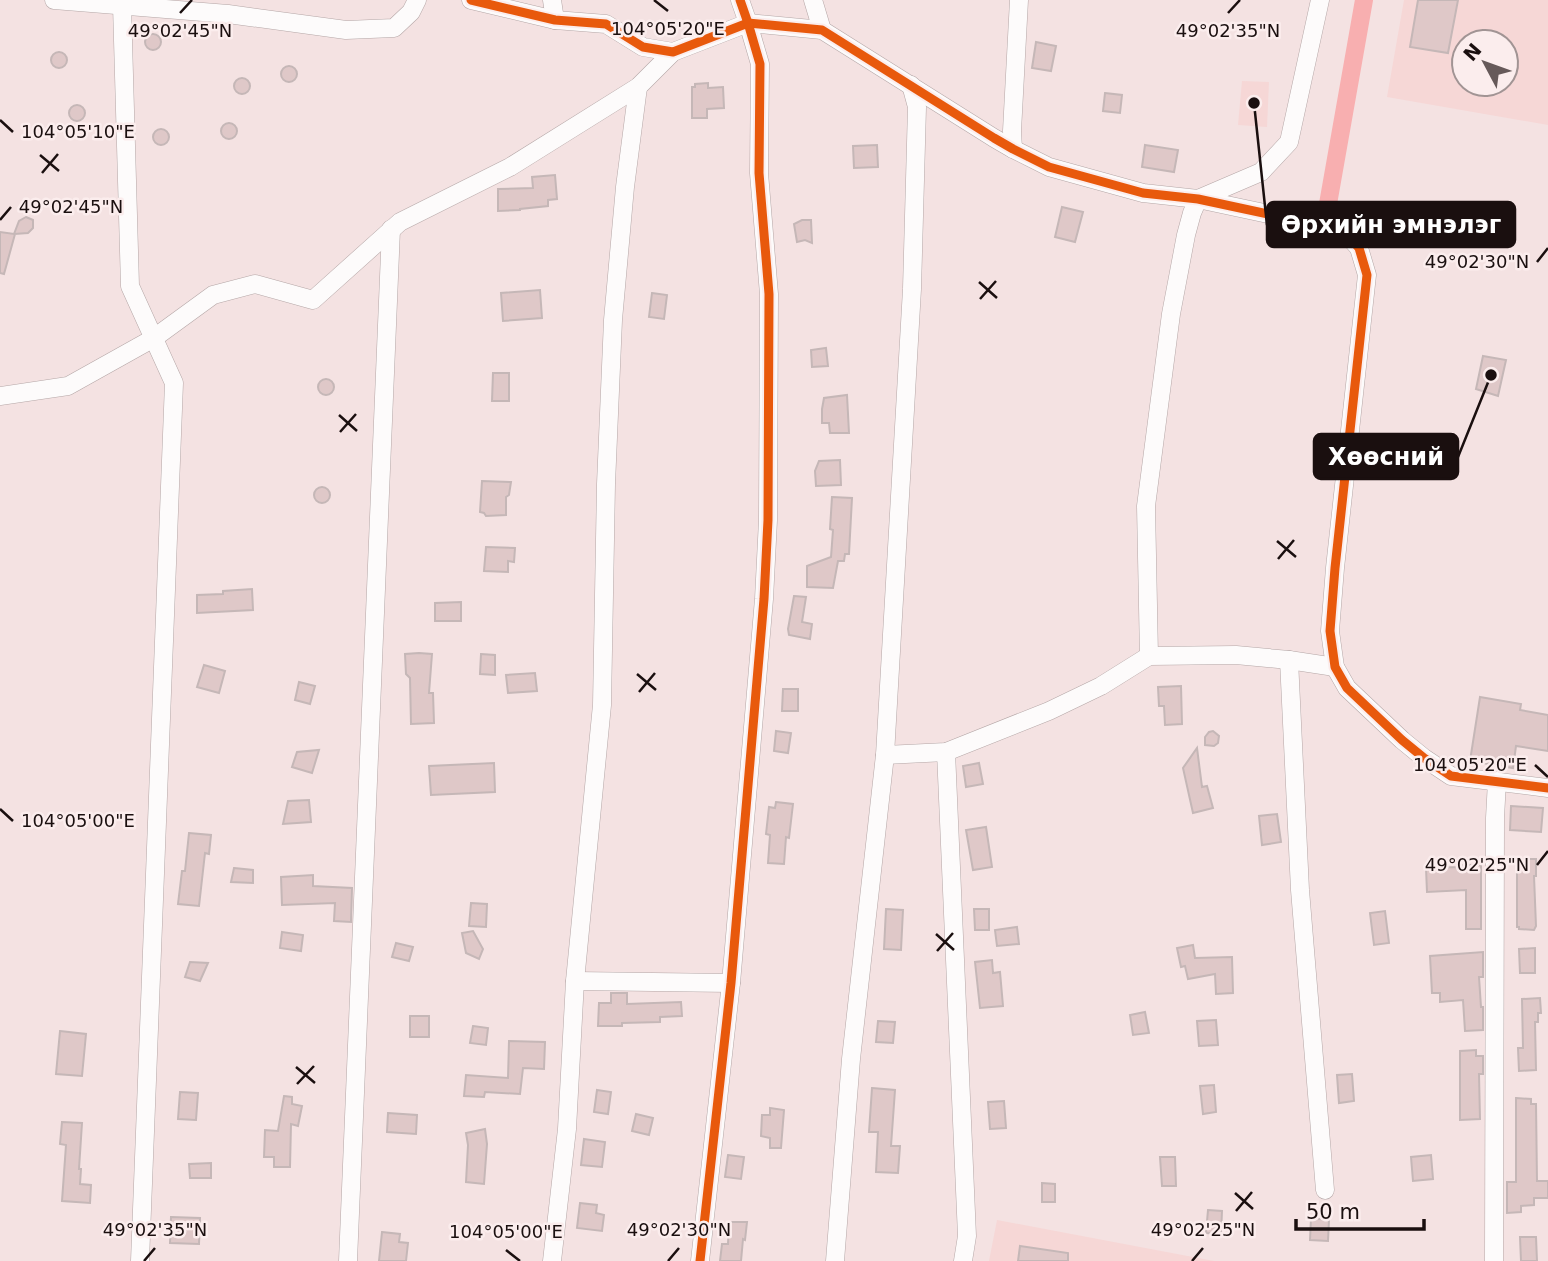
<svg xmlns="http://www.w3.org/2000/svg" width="1548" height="1261" font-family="'DejaVu Sans',sans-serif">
  <rect width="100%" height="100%" fill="#f4e2e2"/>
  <!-- built -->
  <g fill="#f6d7d6" fill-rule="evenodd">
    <path d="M1404,0H1548V125L1387,97ZM1464,42H1506V84H1464Z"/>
    <polygon points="1242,81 1269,82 1267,127 1238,125"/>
    <polygon points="997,1220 1214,1261 989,1261"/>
  </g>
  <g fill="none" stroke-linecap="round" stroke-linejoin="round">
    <!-- canal -->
    <polyline stroke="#f8afb0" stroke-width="18" points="1328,204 1364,0"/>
  </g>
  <!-- building -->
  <g fill="#dfc8c8" stroke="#c5b7b7" stroke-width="2">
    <polygon points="1418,0 1458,0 1448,53 1410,47"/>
    <circle cx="153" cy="42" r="8"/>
    <polygon points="1036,42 1056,46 1051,71 1032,68"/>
    <circle cx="59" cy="60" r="8"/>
    <circle cx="289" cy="74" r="8"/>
    <circle cx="242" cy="86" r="8"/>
    <polygon points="708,83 708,88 723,87 724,108 707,109 707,118 692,118 692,87 695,87 695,84"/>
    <polygon points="1105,93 1122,95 1120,113 1103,111"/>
    <circle cx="77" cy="113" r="8"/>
    <circle cx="229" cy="131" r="8"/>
    <circle cx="161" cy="137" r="8"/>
    <polygon points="877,145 878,167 854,168 853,146"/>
    <polygon points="1145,145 1178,150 1174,172 1142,167"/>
    <polygon points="555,175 557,199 548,200 548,206 520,209 520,210 498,211 498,189 533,188 532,177"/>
    <polygon points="1062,207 1083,212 1075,242 1055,237"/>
    <polygon points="26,217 33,220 33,228 28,233 14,234 15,234 4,274 0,273 0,232 14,234 19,221"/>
    <polygon points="802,220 811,220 812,243 805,240 797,242 794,224"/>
    <polygon points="540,290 542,318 503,321 501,293"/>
    <polygon points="652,293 667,295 664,319 649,317"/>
    <polygon points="826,348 828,366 812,367 811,350"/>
    <polygon points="1483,356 1506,360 1498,396 1476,389"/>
    <polygon points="493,373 509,373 509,401 492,401"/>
    <circle cx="326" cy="387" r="8"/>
    <polygon points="847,395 849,433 830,433 829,423 822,423 822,409 824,398"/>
    <polygon points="840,460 841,485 816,486 815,471 819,461"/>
    <polygon points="482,481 511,482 509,495 506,497 506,515 486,516 484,513 480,512"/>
    <circle cx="322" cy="495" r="8"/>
    <polygon points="832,497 852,498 849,554 845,554 844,561 838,561 833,588 807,587 807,566 831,557 833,530 830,529"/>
    <polygon points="486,547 515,548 514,562 508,561 508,572 484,571"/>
    <polygon points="252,589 253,610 197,613 197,595 223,594 223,591"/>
    <polygon points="794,596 806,597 802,622 812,624 810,639 789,635 788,629"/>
    <polygon points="461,602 461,621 435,621 435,603"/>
    <polygon points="419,653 432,654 429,693 433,693 434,723 411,724 410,678 406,674 405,654"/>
    <polygon points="481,654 495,655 495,675 480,674"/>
    <polygon points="204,665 225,671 219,693 197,687"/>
    <polygon points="535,673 537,691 508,693 506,675"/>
    <polygon points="299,682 315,686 310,704 295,700"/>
    <polygon points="1181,686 1182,724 1165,725 1164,706 1159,706 1158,687"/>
    <polygon points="783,689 798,689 798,711 782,711"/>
    <polygon points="1480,697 1521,704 1520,710 1548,715 1548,751 1516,746 1513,768 1470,761"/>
    <polygon points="776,731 791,733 788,753 774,751"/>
    <polygon points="1213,731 1219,736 1218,743 1214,746 1205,745 1205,737 1209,732"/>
    <polygon points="1197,748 1202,787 1207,786 1213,808 1193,813 1183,768"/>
    <polygon points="319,750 312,773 292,767 297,752"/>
    <polygon points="494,763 495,792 431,795 429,766"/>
    <polygon points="979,763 983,784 966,787 963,766"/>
    <polygon points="309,800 311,822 283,824 288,801"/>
    <polygon points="776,802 793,804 789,838 786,837 784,864 768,863 770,835 766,834 769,807 775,808"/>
    <polygon points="1511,806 1543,808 1541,832 1510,830"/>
    <polygon points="1277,814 1281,842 1262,845 1259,816"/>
    <polygon points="986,827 992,867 973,870 966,830"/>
    <polygon points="189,833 211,835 209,854 205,853 199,906 178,904 182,871 185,871"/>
    <polygon points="1517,859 1536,859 1536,876 1534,876 1536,926 1534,930 1519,929 1519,927 1517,927"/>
    <polygon points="1462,865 1481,865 1481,929 1466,929 1466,890 1427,892 1426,868 1462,867"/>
    <polygon points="234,868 253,870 253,883 231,882"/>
    <polygon points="313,875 313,886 352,888 351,922 334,921 335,903 282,905 281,877"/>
    <polygon points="471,903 487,904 486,927 469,926"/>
    <polygon points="886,909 903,910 901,950 884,949"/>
    <polygon points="974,909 989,909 989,930 975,930"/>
    <polygon points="1385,911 1389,943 1374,945 1370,913"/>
    <polygon points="1017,927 1019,944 997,946 995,930"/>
    <polygon points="473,931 483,949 479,959 466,953 462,933"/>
    <polygon points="282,932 303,935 301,951 280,948"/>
    <polygon points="396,943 413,947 409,961 392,957"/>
    <polygon points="1193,945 1195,958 1232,957 1233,993 1216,994 1215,974 1188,979 1185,966 1181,967 1177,948"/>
    <polygon points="1535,948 1535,973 1520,973 1519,949"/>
    <polygon points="1483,952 1483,977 1479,977 1481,1007 1483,1007 1483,1030 1465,1031 1463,1000 1440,1002 1440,993 1432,993 1430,956"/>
    <polygon points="992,960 993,973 1000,972 1003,1006 980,1008 975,962"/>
    <polygon points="190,962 208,963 200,981 185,977"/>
    <polygon points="611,993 627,993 627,1004 681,1002 682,1016 660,1017 660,1022 622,1023 622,1026 598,1026 599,1003 611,1003"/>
    <polygon points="1540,998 1541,1013 1538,1013 1538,1022 1535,1022 1536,1070 1519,1071 1518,1048 1523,1048 1522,999"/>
    <polygon points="1145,1012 1149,1033 1133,1035 1130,1015"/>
    <rect x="410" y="1016" width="19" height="21"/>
    <polygon points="1216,1020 1218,1045 1199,1046 1197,1021"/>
    <polygon points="878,1021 895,1022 893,1043 876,1042"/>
    <polygon points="473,1026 488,1028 486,1045 470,1043"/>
    <polygon points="60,1031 86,1034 82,1076 56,1074"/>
    <polygon points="509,1041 545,1042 544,1069 523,1068 520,1094 485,1092 484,1097 464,1096 466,1075 508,1078"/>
    <polygon points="1476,1050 1476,1056 1483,1056 1483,1074 1479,1074 1480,1119 1460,1120 1460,1051"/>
    <polygon points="1352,1074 1354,1101 1339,1103 1337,1075"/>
    <polygon points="1214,1085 1216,1112 1203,1114 1200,1086"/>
    <polygon points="872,1088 895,1090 891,1146 900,1146 898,1173 876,1172 878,1132 869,1132"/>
    <polygon points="597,1090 611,1092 608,1114 594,1112"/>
    <polygon points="180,1092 198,1093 196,1120 178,1119"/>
    <polygon points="284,1096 292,1097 292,1104 302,1106 298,1126 291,1124 290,1167 274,1167 274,1157 264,1157 265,1130 278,1131"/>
    <polygon points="1516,1098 1531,1099 1531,1104 1536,1104 1537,1181 1548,1181 1548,1198 1534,1198 1534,1205 1521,1206 1521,1212 1507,1213 1507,1182 1516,1182"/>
    <polygon points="1004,1101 1006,1128 990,1129 988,1102"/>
    <polygon points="770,1108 784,1110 781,1148 770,1148 770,1138 761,1136 762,1115 770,1115"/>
    <polygon points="388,1113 417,1115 416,1134 387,1132"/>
    <polygon points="636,1114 653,1118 649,1135 632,1131"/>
    <polygon points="62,1122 82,1123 79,1169 81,1169 80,1184 91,1185 90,1203 62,1201 66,1145 60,1144"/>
    <polygon points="485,1129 487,1144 484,1184 466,1182 468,1145 466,1133"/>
    <polygon points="584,1139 605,1142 602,1167 581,1165"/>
    <polygon points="728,1155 744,1157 741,1179 725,1177"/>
    <polygon points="1431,1155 1433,1179 1413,1181 1411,1157"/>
    <polygon points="1160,1157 1175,1157 1176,1186 1162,1186"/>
    <polygon points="211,1163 211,1178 190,1178 189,1164"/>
    <polygon points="1042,1183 1055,1184 1055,1202 1042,1202"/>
    <polygon points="580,1203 597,1205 596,1213 604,1215 602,1231 577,1228"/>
    <polygon points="1208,1210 1222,1211 1221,1234 1206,1233"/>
    <polygon points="171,1217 200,1218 199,1244 170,1243"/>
    <polygon points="1311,1218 1329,1220 1328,1241 1310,1240"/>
    <polygon points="729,1222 747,1222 745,1240 743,1239 741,1261 720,1261 722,1244 728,1244"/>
    <polygon points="382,1232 400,1234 399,1242 408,1243 406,1261 379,1261"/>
    <polygon points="1520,1237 1536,1237 1537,1261 1521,1261"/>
    <polygon points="1020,1246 1068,1253 1068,1261 1018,1261"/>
  </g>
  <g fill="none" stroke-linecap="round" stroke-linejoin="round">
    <defs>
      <g id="minor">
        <polyline points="54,0 228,14 346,30 394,28 411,12 417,0"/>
        <polyline points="471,0 555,20 606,24 643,47 673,52 748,23 822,30 994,138 1013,149 1049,167 1143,193 1198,199 1343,230 1359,248 1367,275 1335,568 1330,631 1335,667 1347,688 1402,740 1424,758 1451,776 1548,788"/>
        <polyline points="552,0 555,20"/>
        <polyline points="813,0 822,30"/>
        <polyline points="122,5 130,286 174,383 140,1261"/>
        <polyline points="1013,149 1012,131 1019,0"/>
        <polyline points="0,396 68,386 154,338 213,295 255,284 313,300 400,222 510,167 638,87 673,52"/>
        <polyline points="1149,656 1146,506 1171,314 1186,235 1192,213 1198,199 1261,172 1289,142 1320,0"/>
        <polyline points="1289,660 1300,890 1325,1190"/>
        <polyline points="946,752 967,1236 963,1261"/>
        <polyline points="885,755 946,752 1049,711 1101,686 1149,656 1236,655 1289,660 1335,667"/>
        <polyline points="575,981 731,983"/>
        <polyline points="348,1261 391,229"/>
        <polyline points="552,1261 567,1129 575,981 602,705 606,484 613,320 625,187 638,87"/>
        <polyline points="700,1261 731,983 764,599 768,520 769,294 759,173 760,64 748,23 740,0"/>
        <polyline points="835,1261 851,1059 885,755 912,289 917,107 911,85"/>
        <polyline points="1494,1261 1495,818 1497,781"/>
      </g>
    </defs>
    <!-- minor casing -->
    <use href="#minor" stroke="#b4a6a6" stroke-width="19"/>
    <!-- minor -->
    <use href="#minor" stroke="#fdfbfb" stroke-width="18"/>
    <defs>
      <g id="cycleway">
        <polyline points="471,0 555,20 606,24 643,47 673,52 748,23 822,30 994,138 1013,149 1049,167 1143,193 1198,199 1343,230 1359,248 1367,275 1335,568 1330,631 1335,667 1347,688 1402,740 1424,758 1451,776 1548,788"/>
        <polyline points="700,1261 731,983 764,599 768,520 769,294 759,173 760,64 748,23 740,0"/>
      </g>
    </defs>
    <!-- cycleway casing -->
    <use href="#cycleway" stroke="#fbeded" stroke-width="13"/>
    <!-- cycleway -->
    <use href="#cycleway" stroke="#e8590c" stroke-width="9"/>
  </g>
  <!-- ticks -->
  <path fill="none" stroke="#1a0f0f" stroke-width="2.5" d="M654,0L668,11M180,13L192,0M1228,13L1240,0M0,120L13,132M40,155L59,171M42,173L58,154M0,220L11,207M1537,262L1548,248M979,282L997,298M980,299L996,281M339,415L357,431M340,432L356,414M1277,541L1296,557M1278,559L1294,540M637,674L656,690M639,692L655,673M1535,765L1548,777M0,809L13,821M1537,865L1548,851M936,934L954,950M937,951L953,933M296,1067L315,1083M297,1084L314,1066M1235,1193L1253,1209M1236,1211L1252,1192M506,1250L520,1261M144,1261L155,1248M668,1261L679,1248M1192,1261L1203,1248"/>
  <g font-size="18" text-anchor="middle" fill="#1a0f0f" stroke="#fbeded" stroke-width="5" stroke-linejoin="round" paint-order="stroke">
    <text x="668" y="35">104°05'20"E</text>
    <text x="180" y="37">49°02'45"N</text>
    <text x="1228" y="37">49°02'35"N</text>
    <text x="78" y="138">104°05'10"E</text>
    <text x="71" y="213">49°02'45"N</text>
    <text x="1477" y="268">49°02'30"N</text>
    <text x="1470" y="771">104°05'20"E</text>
    <text x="78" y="827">104°05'00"E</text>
    <text x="1477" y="871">49°02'25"N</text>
    <text x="155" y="1236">49°02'35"N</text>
    <text x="679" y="1236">49°02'30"N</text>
    <text x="1203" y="1236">49°02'25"N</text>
    <text x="506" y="1238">104°05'00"E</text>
  </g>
  <!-- callouts -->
  <path fill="none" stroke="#1a0f0f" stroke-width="2.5" d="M1254 103L1267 225M1491 375L1458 457"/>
  <g fill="#1a0f0f" stroke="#fbeded" stroke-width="2.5">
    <circle cx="1254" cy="103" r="7"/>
    <circle cx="1491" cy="375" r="7"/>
  </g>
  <g fill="#1a0f0f" stroke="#1a0f0f" stroke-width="2.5">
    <rect x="1267" y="202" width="248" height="45" rx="7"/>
    <rect x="1314" y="434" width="144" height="45" rx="7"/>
  </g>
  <g font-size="24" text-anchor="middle" font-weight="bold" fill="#fff">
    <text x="1391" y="233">Өрхийн эмнэлэг</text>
    <text x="1386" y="465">Хөөсний</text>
  </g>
  <!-- north arrow -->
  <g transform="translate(1485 63) rotate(311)"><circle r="33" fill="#fbeded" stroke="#a19494" stroke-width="2"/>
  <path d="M0-5L12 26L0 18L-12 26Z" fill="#665959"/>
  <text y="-10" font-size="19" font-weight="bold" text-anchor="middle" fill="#1a0f0f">N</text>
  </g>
  <!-- scale -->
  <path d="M1296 1219v10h128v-10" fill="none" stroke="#1a0f0f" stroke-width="3.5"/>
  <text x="1306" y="1219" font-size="21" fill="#1a0f0f" stroke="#fbeded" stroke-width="5" paint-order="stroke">50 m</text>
</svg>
